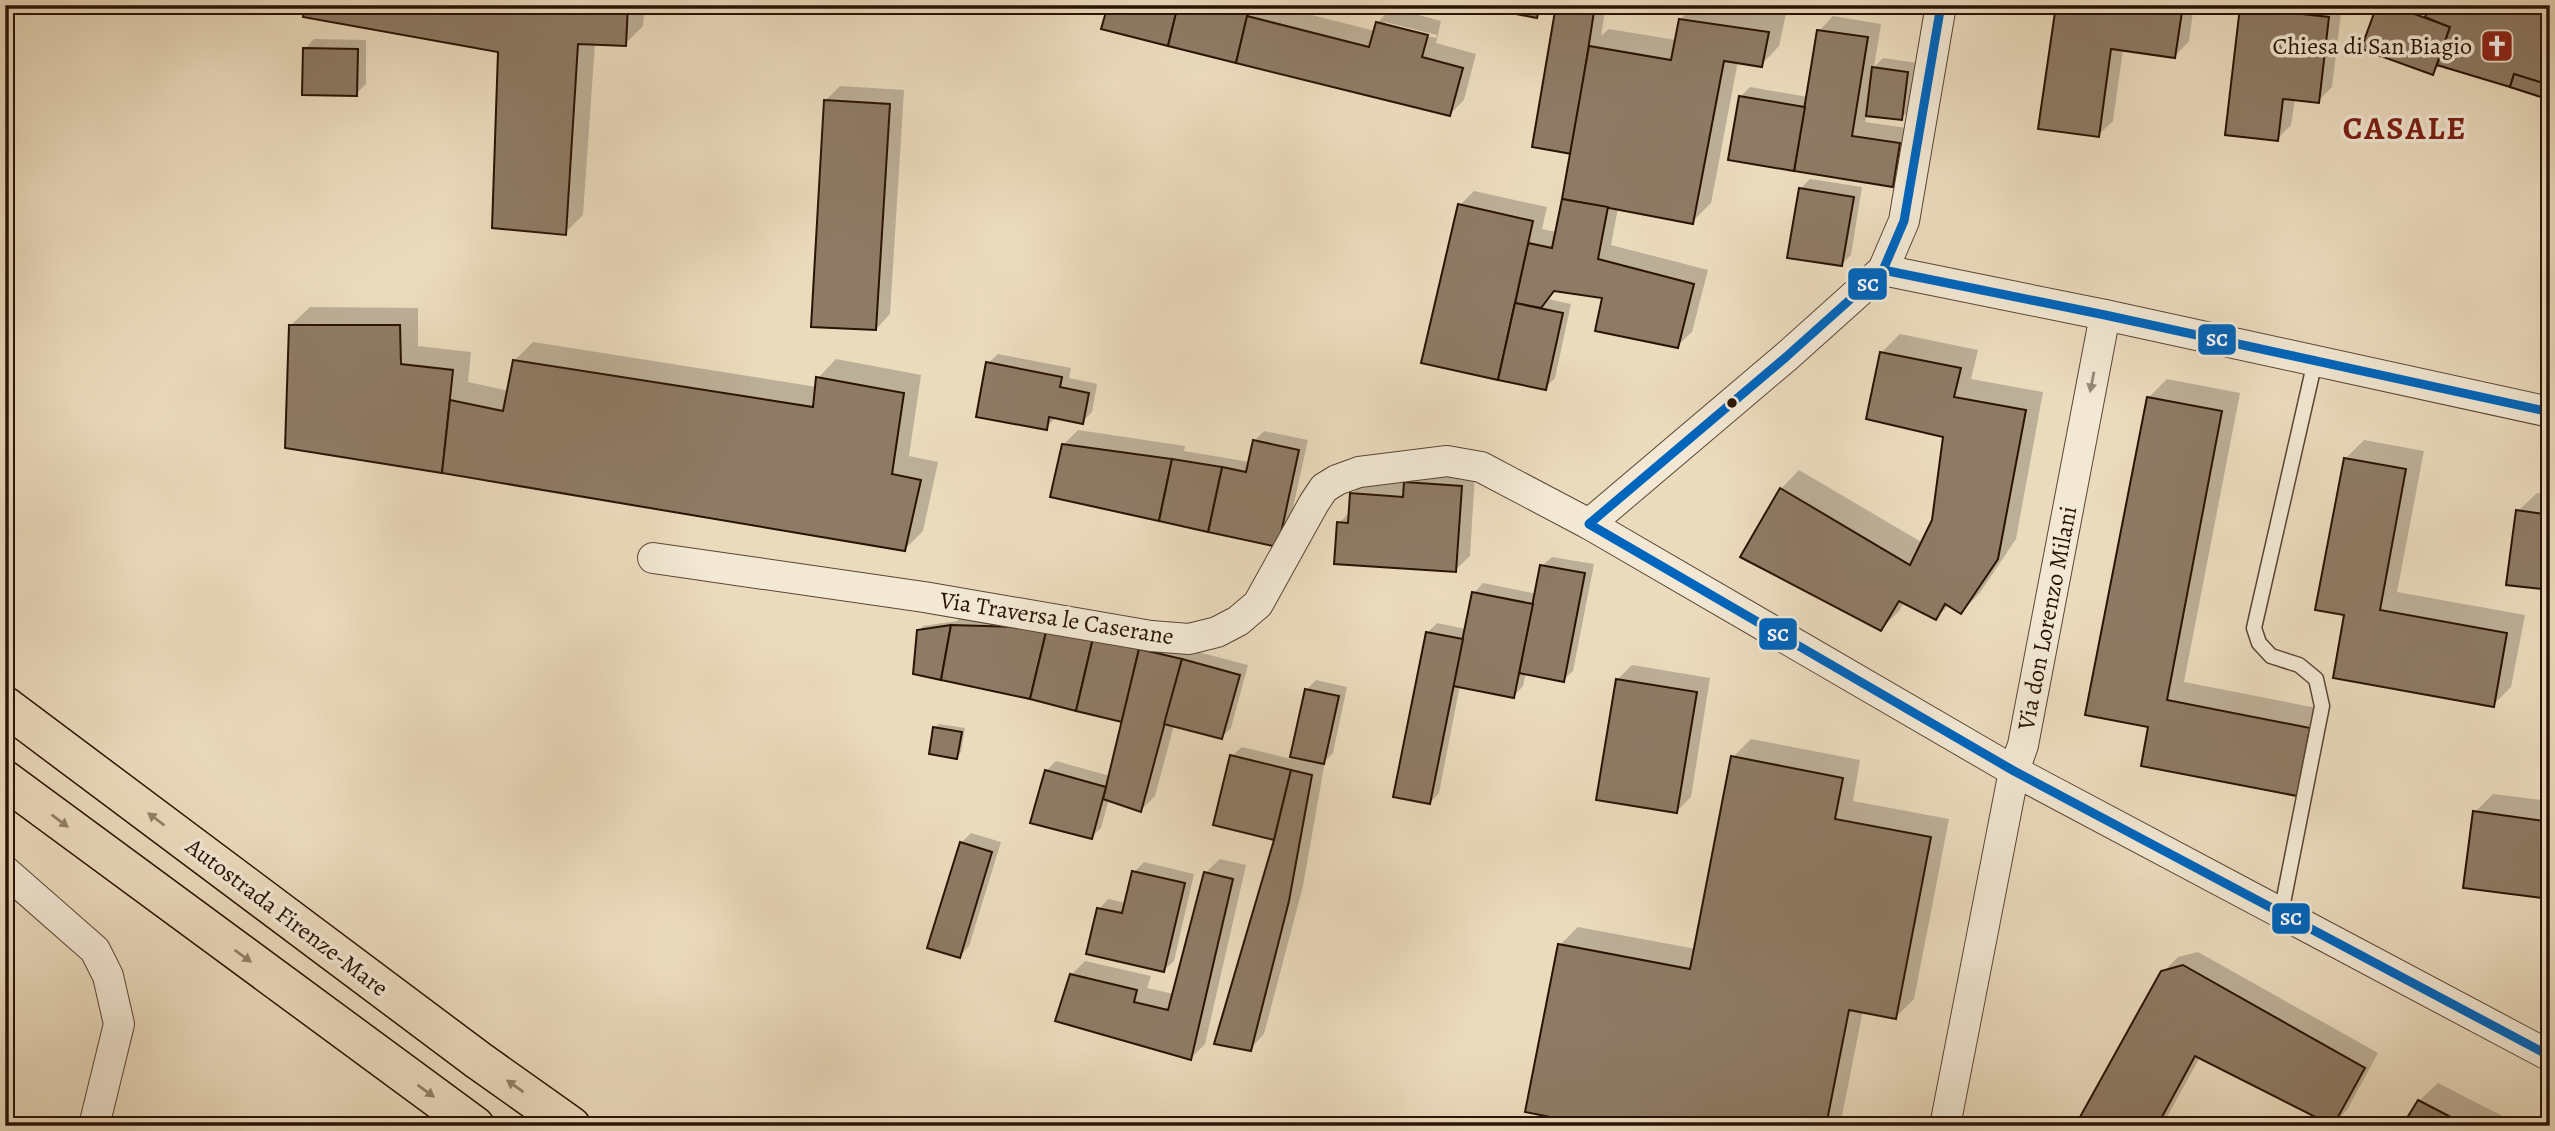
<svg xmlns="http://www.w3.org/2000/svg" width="2555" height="1131" font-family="Alegreya,serif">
  <rect width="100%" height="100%" fill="#ebdbbd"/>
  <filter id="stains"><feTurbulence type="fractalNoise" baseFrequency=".00286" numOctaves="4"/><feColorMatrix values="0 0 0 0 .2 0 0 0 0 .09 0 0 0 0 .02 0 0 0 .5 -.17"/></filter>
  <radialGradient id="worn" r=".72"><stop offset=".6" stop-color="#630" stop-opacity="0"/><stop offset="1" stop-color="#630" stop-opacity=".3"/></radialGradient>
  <!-- shadow -->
  <g fill="#0003" fill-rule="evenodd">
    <polygon points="307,5 645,5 643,26 625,44 595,43 583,215 565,233 500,51"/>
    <path d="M1110,5H1272L1375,31L1377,23L1392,8L1441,21L1436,43L1476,54L1464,100L1450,114ZM1385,22L1437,35L1436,38L1385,26Z"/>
    <polygon points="1492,5 1547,5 1537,16"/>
    <polygon points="1558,5 1606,5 1601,36 1609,29 1676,40 1680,20 1695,5 1727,5 1786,14 1779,46 1761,65 1738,61 1711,203 1692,222 1618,208 1611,245 1708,270 1692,332 1677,346 1604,297 1557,289 1548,299 1571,304 1555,378 1545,388 1424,362 1460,205 1474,191 1547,207 1542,229 1557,232 1572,152"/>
    <polygon points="2057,5 2194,5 2189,41 2175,56 2123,49 2113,121 2098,135"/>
    <polygon points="2244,5 2342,5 2332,87 2318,101 2295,99 2291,125 2277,139 2242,8"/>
    <polygon points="2379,5 2425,5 2431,7 2550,5 2441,64 2433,73"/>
    <polygon points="1833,16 1881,24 1874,67 1883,58 1917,63 1911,109 1901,118 1867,114 1865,122 1913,129 1907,171 1892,185 1740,97 1750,87 1808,97 1819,31"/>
    <polygon points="314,39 366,40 366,84 356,94 305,49"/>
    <polygon points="840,86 904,90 890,314 876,329 826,100"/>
    <polygon points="1810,179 1862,187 1851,255 1841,265 1800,189"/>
    <polygon points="310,307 418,308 418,346 471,352 468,382 509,391 515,360 533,342 817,387 818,378 836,359 921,375 909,456 938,462 923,531 904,550 287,447 291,325"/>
    <polygon points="1900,334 1978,350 1971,379 2043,392 2016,539 1979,594 1961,612 1949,605 1936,618 1905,601 1899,611 1881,629 1781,489 1799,470 1923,543 1933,521 1945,435 1881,353"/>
    <polygon points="998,354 1071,368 1069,378 1097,384 1092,412 1082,422 1056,417 1046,428 988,363"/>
    <polygon points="2167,379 2240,393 2184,682 2327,710 2314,776 2296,794 2150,725 2148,398"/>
    <polygon points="1078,430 1185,446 1184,451 1250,462 1254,441 1264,431 1308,440 1287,535 1064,444"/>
    <polygon points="2364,440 2424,451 2397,592 2525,615 2511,687 2493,705 2347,614 2345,459"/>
    <polygon points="1420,469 1475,473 1470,556 1455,570 1339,523 1351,511 1352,494 1366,480 1406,482"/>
    <polygon points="2537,493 2550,494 2550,589 2518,511"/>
    <polygon points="1552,557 1594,564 1573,671 1563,680 1526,673 1523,686 1514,696 1460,685 1439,793 1430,803 1427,633 1437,623 1466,629 1474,593 1483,583 1537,594 1542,566"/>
    <polygon points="962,616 1194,651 1248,665 1231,728 1221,738 1174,725 1155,796 1141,810 1109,799 1101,828 1091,837 1046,771 1056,761 1110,776 1124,720 919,631 923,626 957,621"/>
    <polygon points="1632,665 1710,678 1691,797 1676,812 1618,679"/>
    <polygon points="1316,680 1347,687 1333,753 1325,761 1303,886 1264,1034 1250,1049 1276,838 1232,756 1242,747 1291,759 1306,690"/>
    <polygon points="939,724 965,728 961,752 957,757 935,728"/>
    <polygon points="1751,739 1860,760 1853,801 1949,819 1914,999 1896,1017 1863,1010 1840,1126 1604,1126 1560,945 1578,927 1696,949 1733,757"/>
    <polygon points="2493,794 2550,801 2550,897 2475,812"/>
    <polygon points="971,833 1001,842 969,946 960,956 961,843"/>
    <polygon points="1220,859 1246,865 1205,1044 1191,1058 1071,975 1085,961 1151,976 1147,988 1174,994 1205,873"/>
    <polygon points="1144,862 1194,874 1174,961 1164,970 1099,909 1108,899 1126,903 1134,872"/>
    <polygon points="2198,952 2378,1053 2347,1110 2333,1125 2200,1057 2162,1126 2077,1126 2163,972 2178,957"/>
    <polygon points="2438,1083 2522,1126 2404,1126 2419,1101"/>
  </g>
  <!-- building -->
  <g fill="#8e7b65" stroke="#2a1305" stroke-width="2">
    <polygon points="305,5 628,5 626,46 578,44 566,235 492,228 498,52 303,17"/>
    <polygon points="1108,5 1178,5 1168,46 1101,29"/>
    <polygon points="1178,5 1250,5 1236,63 1168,46"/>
    <polygon points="1490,5 1540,5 1537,18 1490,9"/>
    <polygon points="1556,5 1595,5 1572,154 1532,147"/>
    <polygon points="2056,5 2183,5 2175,58 2111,49 2099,137 2038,129"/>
    <polygon points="2377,5 2390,5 2450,27 2433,75 2361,49"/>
    <polygon points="2430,5 2550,5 2550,74 2546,84 2514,74 2510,87 2437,65 2450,27 2425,17"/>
    <polygon points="2240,7 2329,17 2319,103 2283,99 2278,141 2225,135"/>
    <polygon points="1247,16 1369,47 1376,22 1428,35 1422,57 1463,68 1450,116 1236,63"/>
    <polygon points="1679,19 1769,32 1762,67 1724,61 1693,224 1562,199 1589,46 1671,60"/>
    <polygon points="1817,30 1868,37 1852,136 1900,143 1893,187 1794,171"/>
    <polygon points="303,48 358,49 357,96 302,95"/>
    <polygon points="1872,67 1908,72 1902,120 1866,116"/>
    <polygon points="2514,74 2546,84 2550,74 2550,100 2510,87"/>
    <polygon points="1739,96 1805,107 1794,171 1728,160"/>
    <polygon points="824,100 890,104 876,330 811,327"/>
    <polygon points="1799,188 1854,197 1842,266 1787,258"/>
    <polygon points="1562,199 1608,207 1598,259 1694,284 1678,348 1595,331 1602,298 1554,291 1541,308 1515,303 1528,243 1552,248"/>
    <polygon points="1458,204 1533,221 1498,380 1421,363"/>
    <polygon points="1515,303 1563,313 1546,390 1498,380"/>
    <polygon points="289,325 400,325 401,364 453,370 442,473 285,448"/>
    <polygon points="1880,352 1961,368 1954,397 2026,410 1998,559 1961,614 1945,604 1936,620 1899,601 1881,631 1740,557 1780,488 1910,565 1932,520 1943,437 1866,419"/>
    <polygon points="513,360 813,407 816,377 904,393 892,474 921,480 905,551 442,473 450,400 503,411"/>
    <polygon points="986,362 1062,377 1060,387 1089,393 1083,424 1049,417 1047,430 976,417"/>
    <polygon points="2147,397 2222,411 2167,700 2310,728 2297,796 2141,766 2148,727 2085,715"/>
    <polygon points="1253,440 1299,450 1278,547 1208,532 1222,467 1246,472"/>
    <polygon points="1062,444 1172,459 1159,521 1050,497"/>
    <polygon points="2344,458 2406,469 2380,610 2507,633 2494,707 2333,678 2344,615 2315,610"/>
    <polygon points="1172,459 1222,467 1208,532 1159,521"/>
    <polygon points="1404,482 1462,486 1456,572 1334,564 1337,522 1348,523 1350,493 1403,497"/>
    <polygon points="2516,510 2550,515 2550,590 2506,585"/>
    <polygon points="1540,565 1585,573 1564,682 1519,673"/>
    <polygon points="1472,592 1533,604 1514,698 1453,686"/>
    <polygon points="951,625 941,680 913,674 917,630"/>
    <polygon points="951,625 1047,628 1030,699 941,680"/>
    <polygon points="1047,628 1093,638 1076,711 1030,699"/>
    <polygon points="1426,632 1463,639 1430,804 1393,797"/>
    <polygon points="1093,638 1139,649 1122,722 1076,711"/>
    <polygon points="1139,649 1182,659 1141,812 1103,799"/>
    <polygon points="1182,659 1240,675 1222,739 1164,724"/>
    <polygon points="1616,679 1697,692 1677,813 1596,800"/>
    <polygon points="1305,689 1339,696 1324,764 1290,757"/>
    <polygon points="933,727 962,732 957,759 929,754"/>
    <polygon points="1230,755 1291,770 1274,840 1213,825"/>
    <polygon points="1731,756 1843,778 1835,819 1931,837 1896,1019 1849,1010 1826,1126 1595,1126 1525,1112 1558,944 1690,969"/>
    <polygon points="1045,770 1106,787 1092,839 1030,823"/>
    <polygon points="1291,770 1312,775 1289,901 1251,1051 1214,1044 1274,840"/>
    <polygon points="2473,811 2550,822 2550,899 2463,888"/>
    <polygon points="960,842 992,852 960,958 927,948"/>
    <polygon points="1132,871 1185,883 1164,972 1086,954 1097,908 1122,913"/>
    <polygon points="1204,872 1233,879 1191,1060 1055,1021 1070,974 1137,990 1134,1002 1168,1010"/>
    <polygon points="2183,965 2365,1068 2333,1126 2195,1056 2157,1126 2075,1126 2161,971"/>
    <polygon points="2418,1100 2468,1126 2402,1126"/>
  </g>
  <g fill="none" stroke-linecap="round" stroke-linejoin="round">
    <defs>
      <polyline id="service" points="2281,913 2322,706 2316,679 2299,665 2271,656 2259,643 2254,628 2315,361"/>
      <g id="minor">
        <polyline points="1883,270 2105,315 2550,412"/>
        <polyline points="1589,524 1786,357 1883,270 1904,221 1941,5"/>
        <polyline points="653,558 924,597 1151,636 1189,639 1217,632 1238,621 1258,604 1314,503 1324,488 1337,480 1359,472 1447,461 1481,467 1589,524 2014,771 2550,1056"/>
        <polyline points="5,871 95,950 108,976 119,1024 94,1126"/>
        <polyline points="1945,1126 2014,771 2023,745 2105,315"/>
      </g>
      <g id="motorway">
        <polyline points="5,706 478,1060 571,1126"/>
        <polyline points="5,780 475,1126"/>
      </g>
    </defs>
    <!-- service casing -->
    <use href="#service" stroke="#5a4533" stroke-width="17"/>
    <!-- minor casing -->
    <use href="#minor" stroke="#5a4533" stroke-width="32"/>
    <!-- motorway casing -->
    <use href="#motorway" stroke="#2a1305" stroke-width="41"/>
    <!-- service -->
    <use href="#service" stroke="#f2e8d4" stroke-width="14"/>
    <!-- minor -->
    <use href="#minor" stroke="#f2e8d4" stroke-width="30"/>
    <!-- motorway -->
    <use href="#motorway" stroke="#ebdbbd" stroke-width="38"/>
    <defs>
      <g id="bus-1">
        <polyline points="1941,5 1904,221 1883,270 1786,357 1589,524 2014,771 2550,1056"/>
        <polyline points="1883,270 2105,315 2550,412"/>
      </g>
    </defs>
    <!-- bus-1 casing -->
    <use href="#bus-1" stroke="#f2e8d4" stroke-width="14"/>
    <!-- bus-1 -->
    <use href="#bus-1" stroke="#0065bd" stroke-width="9"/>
  </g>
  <!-- one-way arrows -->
  <defs><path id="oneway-solid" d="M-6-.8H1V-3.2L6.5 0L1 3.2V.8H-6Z" transform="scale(1.75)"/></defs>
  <use fill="#988877" href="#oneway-solid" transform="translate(2092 382) rotate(101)"/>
  <g fill="#94816a">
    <use href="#oneway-solid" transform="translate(156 819) rotate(-143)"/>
    <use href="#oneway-solid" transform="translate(60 821) rotate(37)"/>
    <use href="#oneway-solid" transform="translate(243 956) rotate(36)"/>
    <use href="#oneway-solid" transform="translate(515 1086) rotate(-145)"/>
    <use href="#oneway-solid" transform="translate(426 1091) rotate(36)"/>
  </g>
  <!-- icons -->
  <defs>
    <symbol id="church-square" viewBox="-11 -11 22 22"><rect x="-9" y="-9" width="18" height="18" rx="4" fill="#8f2418" stroke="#f2e8d4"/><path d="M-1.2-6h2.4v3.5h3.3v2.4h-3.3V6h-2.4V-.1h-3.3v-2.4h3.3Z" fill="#fff"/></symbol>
  </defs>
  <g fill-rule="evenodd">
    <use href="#church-square" x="2478" y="27" width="38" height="38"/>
  </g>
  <!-- markers -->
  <circle fill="#2a1305" stroke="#f2e8d4" stroke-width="2.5" cx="1732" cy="403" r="6"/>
  <g text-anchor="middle" stroke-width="7" stroke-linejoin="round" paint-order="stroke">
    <!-- poi labels -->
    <g font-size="24" fill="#2a1305" stroke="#f2e8d4" text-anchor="end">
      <text x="2472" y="54">Chiesa di San Biagio</text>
    </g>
    <!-- street labels -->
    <g font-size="24" fill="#2a1305" stroke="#f2e8d4">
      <text transform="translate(1057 618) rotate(9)" y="8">Via Traversa le Caserane</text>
      <text transform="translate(2047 618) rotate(-79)" y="8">Via don Lorenzo Milani</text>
      <text transform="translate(287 917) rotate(37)" y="8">Autostrada Firenze-Mare</text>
    </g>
    <!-- district labels -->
    <g font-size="32" font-weight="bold" letter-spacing="2" fill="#7a1f14" stroke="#f2e8d4">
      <text x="2405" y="139">CASALE</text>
    </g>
  </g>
  <g stroke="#f2e8d4" stroke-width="2.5">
    <rect x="1847" y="267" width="41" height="34" rx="7" fill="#0065bd"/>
    <rect x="2197" y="323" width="40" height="33" rx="7" fill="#0065bd"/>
    <rect x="1758" y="617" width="40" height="34" rx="7" fill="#0065bd"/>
    <rect x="2271" y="902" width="40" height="33" rx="7" fill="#0065bd"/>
  </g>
  <g font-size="19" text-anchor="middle" font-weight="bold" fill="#fff">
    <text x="1868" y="291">SC</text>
    <text x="2217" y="346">SC</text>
    <text x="1778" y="641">SC</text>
    <text x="2291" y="925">SC</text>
  </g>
  <!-- margin -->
  <rect width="2555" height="1131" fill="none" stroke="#ebdbbd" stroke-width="28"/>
  <rect x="7" y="7" width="2541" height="1117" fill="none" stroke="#2a1305" stroke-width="3.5"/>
  <rect x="14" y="14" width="2527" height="1103" fill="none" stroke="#2a1305" stroke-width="2"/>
  <rect width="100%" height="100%" filter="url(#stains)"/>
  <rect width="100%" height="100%" fill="url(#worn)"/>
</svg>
